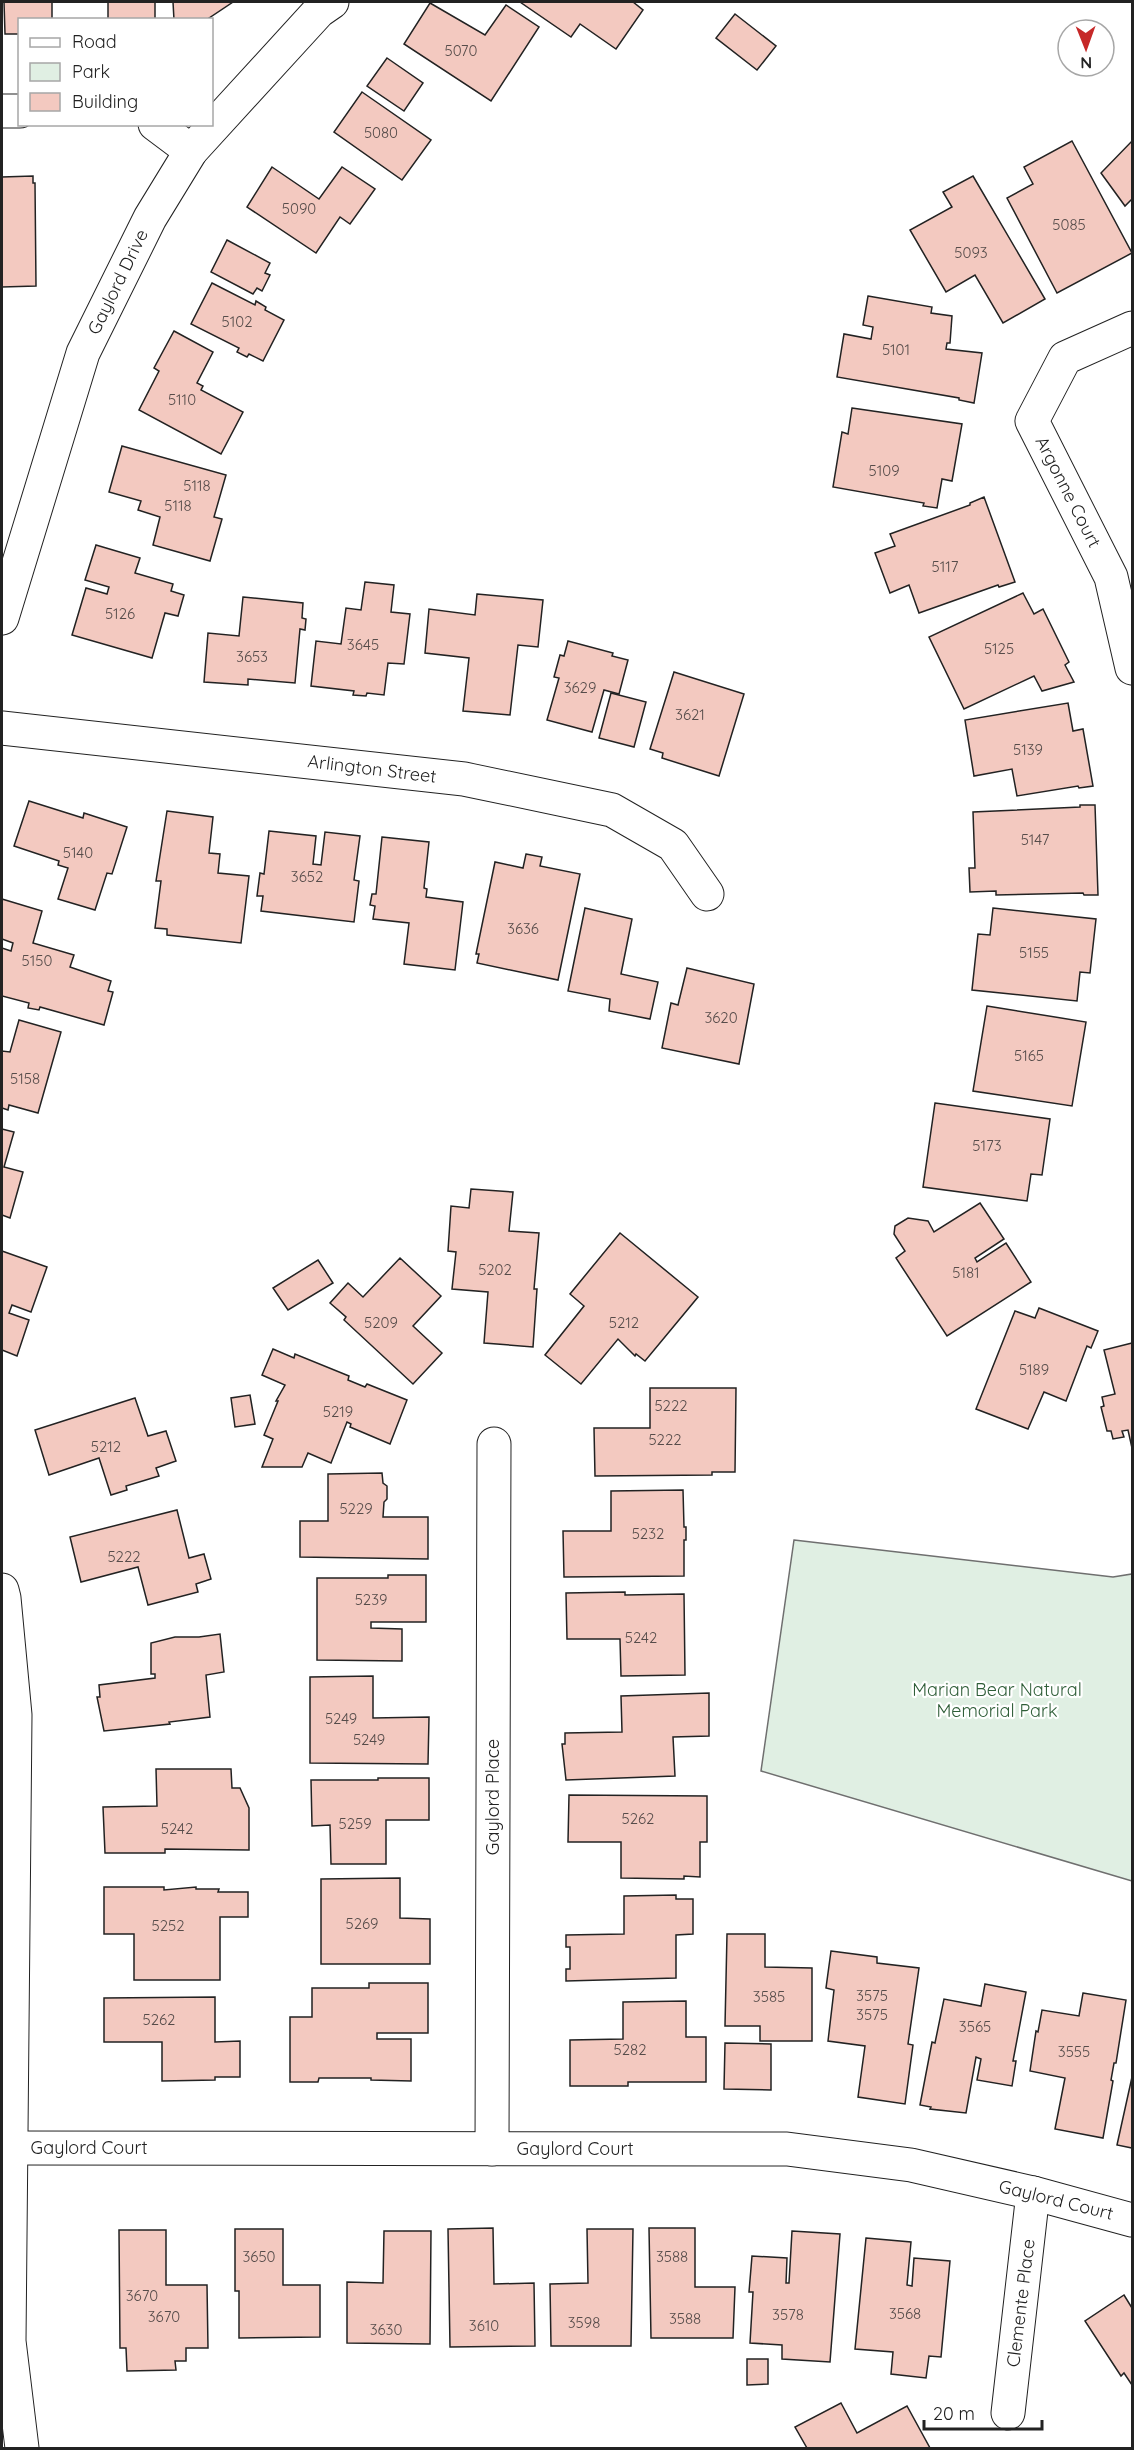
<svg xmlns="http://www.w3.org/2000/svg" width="1134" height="2450" font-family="Quicksand,sans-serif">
  <rect width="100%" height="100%" fill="#fff"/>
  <!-- green -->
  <polygon fill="#e0efe3" stroke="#6f6f6f" stroke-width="1.5" points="794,1540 1113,1577 1132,1574 1132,1881 761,1771"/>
  <!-- building -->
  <g fill="#f3c9c0" stroke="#222" stroke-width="1.5">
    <polygon points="2,2 52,2 52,20 20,20 20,34 5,34 4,2"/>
    <rect x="108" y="2" width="47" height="18"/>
    <polygon points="173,2 233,2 206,20 174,20"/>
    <polygon points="520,2 633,2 643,10 616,49 580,24 571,37"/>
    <polygon points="430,3 485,35 506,5 539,27 491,101 404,44"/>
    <polygon points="735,14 776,46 757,70 716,38"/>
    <polygon points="387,58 423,83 404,111 367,86"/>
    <polygon points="362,92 431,140 402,180 334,132"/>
    <polygon points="1072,141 1132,253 1057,293 1007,198 1033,184 1024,167"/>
    <polygon points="1132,141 1132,199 1125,206 1101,173"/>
    <polygon points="272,167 319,199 342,167 375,189 350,224 340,217 316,253 247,207"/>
    <polygon points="33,176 33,183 35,183 36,286 2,287 2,177"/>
    <polygon points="973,176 1045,299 1003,323 975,275 946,292 910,230 952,207 943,192"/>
    <polygon points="227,240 270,263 265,273 270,275 262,291 257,288 253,294 211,272"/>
    <polygon points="212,283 255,305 256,301 266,307 265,310 284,320 263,361 249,354 247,357 237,352 239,348 191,324"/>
    <polygon points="868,296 932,307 931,313 952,316 950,343 947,343 946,349 982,353 974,403 959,400 959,398 837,377 844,334 871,339 873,327 863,325"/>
    <polygon points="174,331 213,352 197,383 203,386 201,390 243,412 221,454 139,410 159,371 154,368"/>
    <polygon points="852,408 962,424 952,481 942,479 937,508 923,506 924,503 833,487 842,432 848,434"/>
    <polygon points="122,446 226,475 214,517 222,519 210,561 153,545 160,517 138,510 141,501 109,492"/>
    <polygon points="984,497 1015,582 999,587 998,585 919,613 909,585 890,593 875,553 895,546 890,534 970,505 970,503"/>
    <polygon points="96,545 140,558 135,573 173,584 171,591 184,595 178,616 165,613 152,658 72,635 86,588 107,594 109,587 85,580"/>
    <polygon points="365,582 394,585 391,612 410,614 404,664 388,663 384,695 367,693 366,696 353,695 354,691 311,686 316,641 341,644 346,608 361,610"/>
    <polygon points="1023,593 1034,614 1043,609 1069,662 1065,665 1074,682 1042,691 1034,676 964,709 929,637"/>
    <polygon points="477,594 543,600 538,647 518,645 510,715 463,711 469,658 425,653 429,609 475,615"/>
    <polygon points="243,597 303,603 302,618 306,619 305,630 300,629 295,683 248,679 248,685 204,682 208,633 239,636"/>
    <polygon points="568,641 613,653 612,656 628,660 619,694 604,690 592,732 547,720 559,678 554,677 560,655 564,656"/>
    <polygon points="674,672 744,694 719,776 662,758 663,753 650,749"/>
    <polygon points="611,693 646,702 634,747 599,738"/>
    <polygon points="1068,703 1073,731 1083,729 1093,786 1079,788 1078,786 1017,796 1012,769 974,776 965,720"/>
    <polygon points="29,801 83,818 84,813 127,827 112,874 107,873 95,910 58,899 68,868 58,865 59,861 14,846"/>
    <polygon points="1080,805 1095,805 1098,895 1084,895 1083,893 996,895 996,891 970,892 969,868 975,868 973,812 1080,807"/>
    <polygon points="167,811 213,817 209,853 220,854 218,873 249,876 241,943 167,935 167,929 155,928 161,881 156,881"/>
    <polygon points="269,831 316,836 313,864 321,865 325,832 360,836 354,880 359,881 354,922 261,911 263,896 257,896 260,873 264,874"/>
    <polygon points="382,837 429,842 424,888 427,889 426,897 463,902 455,970 404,964 409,923 373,919 375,906 370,905 372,894 376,894"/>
    <polygon points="526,854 542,857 540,866 580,874 558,980 477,963 479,954 476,954 495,862 523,868"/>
    <polygon points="2,899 42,911 33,943 74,955 70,967 111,981 108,991 113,992 104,1025 40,1007 39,1010 28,1008 29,1003 2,996 2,948 11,951 13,943 2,939"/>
    <polygon points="585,908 632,919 621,974 658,982 650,1019 609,1011 610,999 568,991"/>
    <polygon points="993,908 1096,919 1090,973 1080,972 1077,1001 972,990 978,934 990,935"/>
    <polygon points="687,968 754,984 739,1064 662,1048 671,1003 678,1005"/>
    <polygon points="987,1006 1086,1022 1072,1106 973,1091"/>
    <polygon points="19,1020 61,1032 38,1113 9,1105 8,1110 2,1108 2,1051 10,1052"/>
    <polygon points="935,1103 1050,1119 1042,1175 1031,1174 1027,1201 923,1187"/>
    <polygon points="2,1129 14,1132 4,1167 23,1172 10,1218 2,1215"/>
    <polygon points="471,1189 513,1192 509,1231 539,1233 534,1289 537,1289 533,1347 484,1343 488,1292 452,1289 456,1252 448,1251 451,1206 469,1208"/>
    <polygon points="980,1203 1004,1239 975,1258 977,1262 1006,1243 1031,1282 947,1336 896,1258 905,1251 894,1234 895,1226 908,1218 928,1221 934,1232"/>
    <polygon points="620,1233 698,1297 645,1361 636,1354 635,1356 618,1339 581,1384 545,1355 584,1306 570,1294"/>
    <polygon points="2,1251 47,1267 31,1312 12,1305 9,1313 29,1320 17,1356 2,1350"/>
    <polygon points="400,1258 441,1296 413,1326 442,1353 413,1384 344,1320 346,1317 330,1303 348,1283 363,1297"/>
    <polygon points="318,1260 333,1283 288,1310 273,1288"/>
    <polygon points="1039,1308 1098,1331 1091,1348 1087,1346 1066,1401 1044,1392 1028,1429 976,1409 1015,1311 1035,1318"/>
    <polygon points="1132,1343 1132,1448 1128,1430 1122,1431 1124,1437 1113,1439 1111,1431 1107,1431 1101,1407 1104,1406 1102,1397 1115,1394 1104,1350"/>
    <polygon points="273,1349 294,1358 295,1354 349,1376 348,1380 365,1387 367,1384 407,1400 390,1444 350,1427 351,1424 347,1422 331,1463 308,1453 302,1467 262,1467 273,1439 264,1435 278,1401 276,1401 285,1385 262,1375"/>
    <polygon points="650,1388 736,1388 735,1472 712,1472 712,1475 595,1476 594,1428 650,1428"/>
    <polygon points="250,1395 255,1424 235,1427 231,1398"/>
    <polygon points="135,1398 148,1436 166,1431 176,1461 156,1468 159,1476 126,1486 127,1490 111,1495 99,1458 49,1475 35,1430"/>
    <polygon points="382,1473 383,1483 387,1486 387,1499 384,1502 383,1517 428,1517 428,1559 300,1557 300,1521 328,1521 328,1474"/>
    <polygon points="683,1490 684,1527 686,1527 686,1540 684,1540 684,1576 564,1577 563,1531 611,1531 611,1491"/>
    <polygon points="177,1510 189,1558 204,1554 211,1579 196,1584 198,1592 148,1605 138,1567 81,1582 70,1537"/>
    <polygon points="388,1575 426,1575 426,1622 371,1622 371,1628 402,1629 402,1661 317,1660 317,1578 388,1578"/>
    <polygon points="625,1592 625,1595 684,1594 685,1675 621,1676 620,1639 567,1639 566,1593"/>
    <polygon points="220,1634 224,1672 206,1675 210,1717 169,1722 170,1724 104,1731 97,1697 100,1697 99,1685 155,1678 155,1674 151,1674 151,1643 175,1637 199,1637"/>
    <polygon points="373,1676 373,1718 429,1717 428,1764 310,1763 310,1677"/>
    <polygon points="709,1693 709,1736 673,1737 675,1776 566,1780 562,1744 565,1744 565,1733 622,1732 621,1696"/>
    <polygon points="156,1769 231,1769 232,1788 240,1788 249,1808 249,1850 165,1849 165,1853 105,1853 103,1807 157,1806"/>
    <polygon points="378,1778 429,1778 429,1820 386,1820 386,1864 331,1864 330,1825 312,1826 311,1780 378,1780"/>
    <polygon points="569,1795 707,1796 707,1842 700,1842 700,1877 684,1876 684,1879 621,1878 621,1842 568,1842"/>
    <polygon points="400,1878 400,1918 430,1919 430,1964 321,1964 321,1879"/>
    <polygon points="104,1887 164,1887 164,1890 196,1887 196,1889 219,1889 218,1892 248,1892 248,1917 220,1917 220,1980 134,1980 134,1934 104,1934"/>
    <polygon points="676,1895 676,1899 693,1899 693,1934 676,1935 676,1978 566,1981 566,1969 570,1969 570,1947 566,1947 566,1935 624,1934 624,1896"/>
    <polygon points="727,1934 765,1934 765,1967 812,1968 812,2041 760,2041 760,2026 725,2026"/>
    <polygon points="831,1951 877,1957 877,1963 919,1968 908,2044 913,2045 905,2104 858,2097 865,2046 828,2041 834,1990 826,1988"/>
    <polygon points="369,1983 428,1983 428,2033 377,2033 377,2039 411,2039 411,2081 371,2080 371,2078 319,2078 318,2082 290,2082 290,2017 312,2017 312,1988 369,1988"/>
    <polygon points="985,1984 1026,1992 1013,2061 1016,2061 1012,2086 977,2080 981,2059 976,2057 966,2113 930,2109 931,2107 920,2105 932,2042 935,2043 944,1999 981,2006"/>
    <polygon points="1083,1993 1126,2000 1116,2063 1114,2063 1111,2080 1113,2081 1103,2138 1055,2129 1065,2078 1030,2071 1036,2031 1038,2032 1042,2010 1079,2016"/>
    <polygon points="215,1997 215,2042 240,2041 240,2077 215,2077 215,2080 162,2081 162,2042 104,2042 104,1998"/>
    <polygon points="686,2001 686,2037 706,2037 706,2082 628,2082 628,2086 570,2086 570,2040 623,2039 623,2002"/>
    <polygon points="725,2043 771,2044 771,2090 724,2089"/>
    <polygon points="1132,2077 1132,2148 1117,2145"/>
    <polygon points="493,2228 494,2284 534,2283 535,2346 450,2347 448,2229"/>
    <polygon points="649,2228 695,2228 695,2287 735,2287 733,2338 651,2338"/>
    <polygon points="235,2229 283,2229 283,2285 320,2285 320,2337 239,2338 239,2291 235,2291"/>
    <polygon points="587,2229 633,2229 631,2346 551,2346 550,2284 588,2283"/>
    <polygon points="119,2230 166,2230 166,2285 207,2285 208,2348 186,2348 186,2361 175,2361 176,2370 127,2371 126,2348 120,2348"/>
    <polygon points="384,2231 431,2231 430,2344 347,2343 347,2282 383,2283"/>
    <polygon points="792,2231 840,2234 830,2362 782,2359 782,2345 750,2343 753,2292 749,2292 752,2256 787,2258 786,2283 789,2283"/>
    <polygon points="866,2238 911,2242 907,2285 912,2286 914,2258 950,2261 941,2357 929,2356 926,2378 891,2374 893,2352 855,2349"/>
    <polygon points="1124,2295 1132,2308 1132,2385 1124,2373 1121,2376 1085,2321"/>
    <polygon points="747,2359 768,2359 768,2384 747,2385"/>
    <polygon points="841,2403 857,2433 907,2406 930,2448 807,2448 795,2427"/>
  </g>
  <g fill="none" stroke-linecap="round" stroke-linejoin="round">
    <defs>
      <g id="minor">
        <polyline points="2,111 20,111"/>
        <polyline points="155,124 191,151"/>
        <polyline points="1132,328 1065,358 1032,421 1111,577 1132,668"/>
        <polyline points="2,618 83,353 150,218 191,151 319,11 332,2"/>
        <polyline points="2,728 464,779 612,810 673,845 707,894"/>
        <polyline points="2,1590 4,1598 15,1715 9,2341 22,2448"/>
        <polyline points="11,2148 787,2149 911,2165 1033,2193 1132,2220"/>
        <polyline points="492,2149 494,1444"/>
        <polyline points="1008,2413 1033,2193"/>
      </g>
    </defs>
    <!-- minor casing -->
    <use href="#minor" stroke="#222" stroke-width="35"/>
    <!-- minor -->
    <use href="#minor" stroke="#fff" stroke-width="33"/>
  </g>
  <g text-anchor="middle" stroke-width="4.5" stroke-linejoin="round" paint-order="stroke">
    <!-- number labels -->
    <g font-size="15" fill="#564c4a">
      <text x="461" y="56">5070</text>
      <text x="381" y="138">5080</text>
      <text x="299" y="214">5090</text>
      <text x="1069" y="230">5085</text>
      <text x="971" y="258">5093</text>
      <text x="237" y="327">5102</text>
      <text x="896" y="355">5101</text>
      <text x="182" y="405">5110</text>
      <text x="884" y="476">5109</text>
      <text x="197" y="491">5118</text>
      <text x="178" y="511">5118</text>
      <text x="945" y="572">5117</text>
      <text x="120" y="619">5126</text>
      <text x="363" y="650">3645</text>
      <text x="999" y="654">5125</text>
      <text x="252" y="662">3653</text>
      <text x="580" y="693">3629</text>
      <text x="690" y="720">3621</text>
      <text x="1028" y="755">5139</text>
      <text x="1035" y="845">5147</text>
      <text x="78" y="858">5140</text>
      <text x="307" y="882">3652</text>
      <text x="523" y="934">3636</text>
      <text x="1034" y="958">5155</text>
      <text x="37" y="966">5150</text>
      <text x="721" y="1023">3620</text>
      <text x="1029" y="1061">5165</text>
      <text x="25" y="1084">5158</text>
      <text x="987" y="1151">5173</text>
      <text x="495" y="1275">5202</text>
      <text x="966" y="1278">5181</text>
      <text x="381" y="1328">5209</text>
      <text x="624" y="1328">5212</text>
      <text x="1034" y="1375">5189</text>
      <text x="671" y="1411">5222</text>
      <text x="338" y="1417">5219</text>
      <text x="665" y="1445">5222</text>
      <text x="106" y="1452">5212</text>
      <text x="356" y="1514">5229</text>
      <text x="648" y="1539">5232</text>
      <text x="124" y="1562">5222</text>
      <text x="371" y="1605">5239</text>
      <text x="641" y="1643">5242</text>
      <text x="341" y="1724">5249</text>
      <text x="369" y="1745">5249</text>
      <text x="638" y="1824">5262</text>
      <text x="355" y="1829">5259</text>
      <text x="177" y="1834">5242</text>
      <text x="362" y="1929">5269</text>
      <text x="168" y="1931">5252</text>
      <text x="872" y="2001">3575</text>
      <text x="769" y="2002">3585</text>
      <text x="872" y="2020">3575</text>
      <text x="159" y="2025">5262</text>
      <text x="975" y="2032">3565</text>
      <text x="630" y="2055">5282</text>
      <text x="1074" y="2057">3555</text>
      <text x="259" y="2262">3650</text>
      <text x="672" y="2262">3588</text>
      <text x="142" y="2301">3670</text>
      <text x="905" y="2319">3568</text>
      <text x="788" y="2320">3578</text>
      <text x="164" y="2322">3670</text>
      <text x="685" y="2324">3588</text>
      <text x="584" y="2328">3598</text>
      <text x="484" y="2331">3610</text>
      <text x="386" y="2335">3630</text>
    </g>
    <!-- street labels -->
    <g font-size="18" fill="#222" stroke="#fff">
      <text transform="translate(118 282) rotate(-64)" y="6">Gaylord Drive</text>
      <text transform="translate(1068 492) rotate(63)" y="6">Argonne Court</text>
      <text transform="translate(372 769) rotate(7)" y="6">Arlington Street</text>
      <text transform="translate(493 1797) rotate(-90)" y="6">Gaylord Place</text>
      <text x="89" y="2154">Gaylord Court</text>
      <text x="575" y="2155">Gaylord Court</text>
      <text transform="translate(1056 2200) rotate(14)" y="6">Gaylord Court</text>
      <text transform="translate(1021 2303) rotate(-83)" y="6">Clemente Place</text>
    </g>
    <!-- park labels -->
    <g font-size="18" fill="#2f5e38" stroke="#fff">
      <text x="997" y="1696">Marian Bear Natural<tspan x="997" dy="21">Memorial Park</tspan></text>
    </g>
  </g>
  <!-- border -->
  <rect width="1134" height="2450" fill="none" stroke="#222222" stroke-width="6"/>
  <!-- legend -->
  <rect x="18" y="18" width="195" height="108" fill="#ffffff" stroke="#a7a7a7" stroke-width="1.5"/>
  <rect x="30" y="38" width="30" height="9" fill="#ffffff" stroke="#a7a7a7" stroke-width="1.5"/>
  <text x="72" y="48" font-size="18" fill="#222222">Road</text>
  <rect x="30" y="63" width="30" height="18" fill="#e0efe3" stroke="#a7a7a7" stroke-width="1.5"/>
  <text x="72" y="78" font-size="18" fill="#222222">Park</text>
  <rect x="30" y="93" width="30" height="18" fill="#f3c9c0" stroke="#a7a7a7" stroke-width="1.5"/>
  <text x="72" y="108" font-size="18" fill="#222222">Building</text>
  <!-- north arrow -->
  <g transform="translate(1086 48) rotate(179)"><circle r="28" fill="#ffffff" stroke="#a7a7a7" stroke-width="1.5"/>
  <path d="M0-4.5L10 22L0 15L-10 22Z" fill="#c62828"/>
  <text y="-9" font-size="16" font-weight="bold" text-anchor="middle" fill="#222222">N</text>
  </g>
  <!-- scale -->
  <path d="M924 2420v9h118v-9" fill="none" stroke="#222222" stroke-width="3"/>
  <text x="933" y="2420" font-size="18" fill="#222222" stroke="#ffffff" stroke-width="4.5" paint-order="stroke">20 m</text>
</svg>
